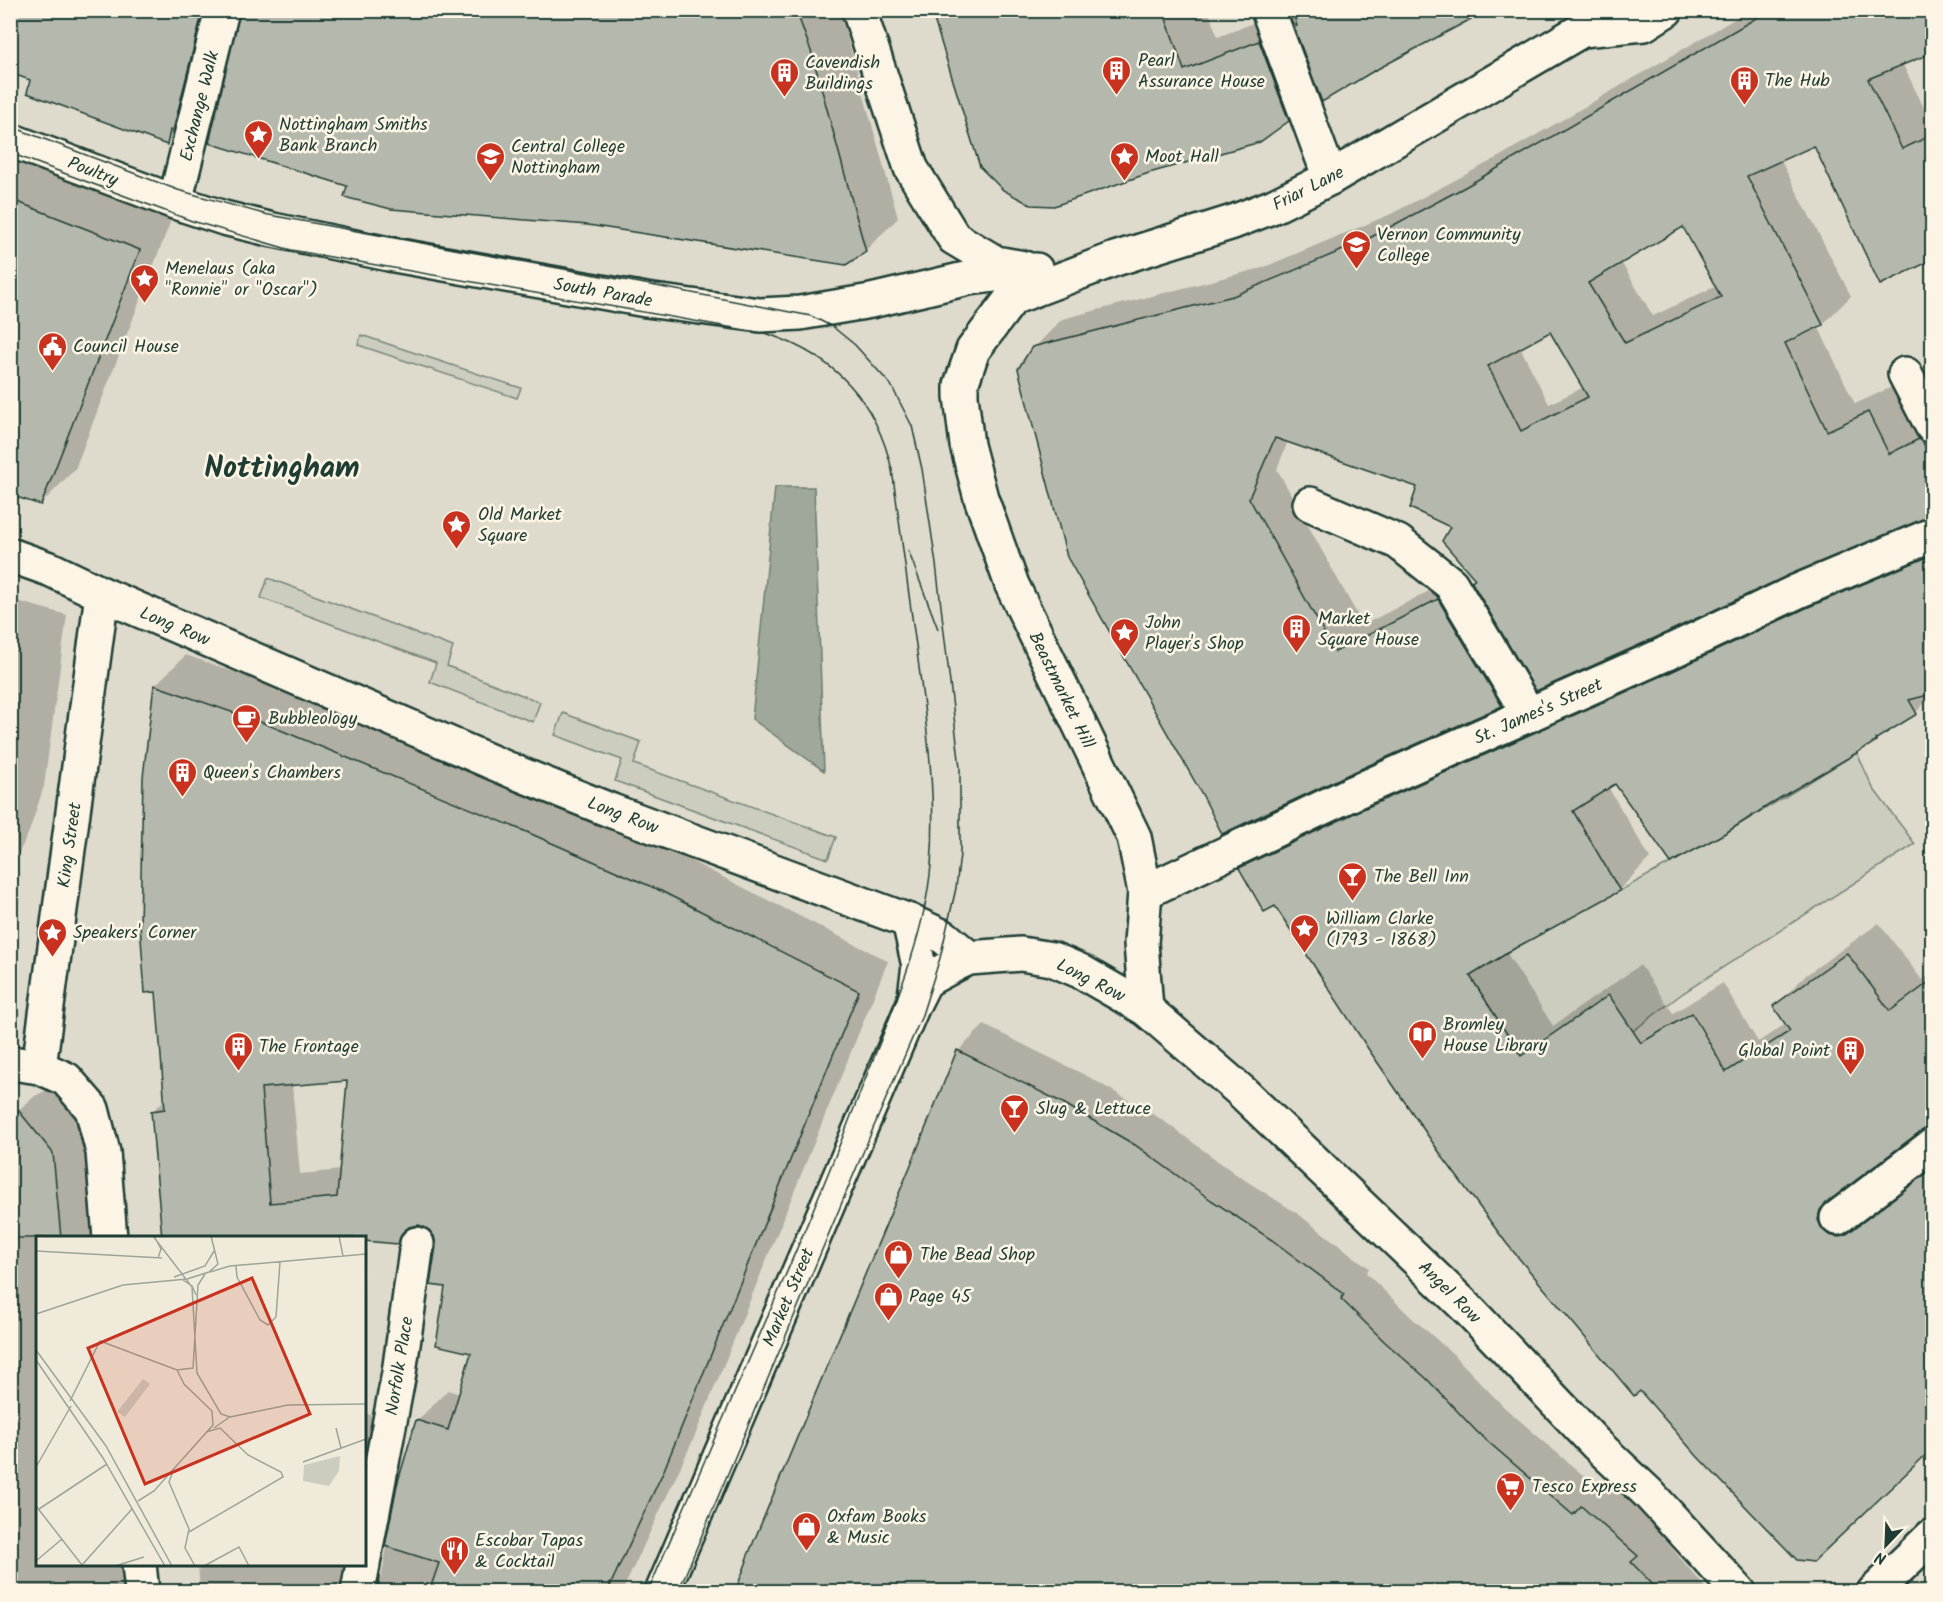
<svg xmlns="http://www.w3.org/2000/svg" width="1943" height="1602" font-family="Kalam,sans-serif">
  <rect width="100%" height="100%" fill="#efeada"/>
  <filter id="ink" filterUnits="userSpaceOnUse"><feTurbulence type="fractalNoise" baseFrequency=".0167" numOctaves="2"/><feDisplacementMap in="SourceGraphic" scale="12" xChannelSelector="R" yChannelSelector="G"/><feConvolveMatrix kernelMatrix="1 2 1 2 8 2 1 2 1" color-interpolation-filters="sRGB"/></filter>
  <g filter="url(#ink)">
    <!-- built -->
    <path fill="#dedbcc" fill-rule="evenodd" d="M11,11H1932V1591L11,1592ZM38,1238H364V1564H38Z"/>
    <!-- green -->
    <g fill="#cccdbf" stroke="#76857a" stroke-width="1.5">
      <polygon points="361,335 521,388 517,398 358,345"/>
      <polygon points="268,578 453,647 447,666 540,702 533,722 430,682 436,663 261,598"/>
      <polygon points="563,713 641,742 634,764 836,837 828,859 615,781 622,760 555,735"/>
      <polygon points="1857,753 1873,788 1915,844 1683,993 1633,1031 1521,1056 1470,976 1517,947 1727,832"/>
    </g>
    <!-- water -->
    <polygon fill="#9fa89a" stroke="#6c7d71" stroke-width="1.5" points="775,487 814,487 824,771 752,719"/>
    <!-- shadow -->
    <g fill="#0003" fill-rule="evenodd">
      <polygon points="10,10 226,10 199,111 167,143 32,79"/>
      <polygon points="242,10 840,10 898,218 865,251 349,185"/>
      <polygon points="933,10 1208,10 1218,37 1286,10 1487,10 1430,42 1428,41 1319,89 1288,120"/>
      <path d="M1750,10H1932V51L1902,63L1931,122L1932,121V258L1880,283L1815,144L1780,159L1851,296L1823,324L1818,326L1855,404L1896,385L1932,420V507L1849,548L1530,676L1501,705L1346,774L1034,348L1062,319L1262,268L1391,214L1495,159ZM1684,225L1716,286L1653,316L1621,262ZM1551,330L1584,387L1549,404L1520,347ZM1288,441L1419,486L1452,526L1476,579L1473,582L1466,572L1363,625L1277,469Z"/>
      <polygon points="10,150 173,215 75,469 41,504 10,493"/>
      <polygon points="1932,547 1932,696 1916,712 1885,732 1876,740 1782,795 1615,782 1608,787 1650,858 1619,890 1506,952 1553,1026 1640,965 1673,1013 1723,983 1758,1042 1787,1023 1775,1006 1806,975 1879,923 1922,980 1932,973 1932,1126 1920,1130 1850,1183 1849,1189 1932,1163 1932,1447 1895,1484 1275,904 1241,868 1273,837"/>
      <polygon points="10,599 67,615 44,786 29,832 10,871"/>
      <path d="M186,655L296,694L560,803L689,860L888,961L694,1438L622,1592H200L198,1564H364V1414H368L394,1425L377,1577L381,1579L401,1471L403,1469L417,1421L448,1390L460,1394L473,1352L447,1286L436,1236L429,1228L419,1224H415L398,1242L364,1238H164L153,1111L166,1098L144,777L155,685ZM349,1079L341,1170L300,1174L292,1084Z"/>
      <polygon points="984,1025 1089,1077 1161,1119 1237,1175 1298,1214 1369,1268 1366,1273 1411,1317 1452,1353 1504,1407 1600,1490 1608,1482 1662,1529 1659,1533 1709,1592 737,1592 958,1051"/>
      <polygon points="47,1090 75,1096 93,1136 102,1238 38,1238 38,1564 130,1564 133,1592 10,1592 10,1117 35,1096"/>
    </g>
    <!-- building -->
    <g fill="#b5b9ad" stroke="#1f3d34" stroke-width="1.5" fill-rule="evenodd">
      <polygon points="10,10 203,10 173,131 170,130 167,145 27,93 30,80 10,73"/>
      <polygon points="240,10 796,10 812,54 866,252 846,265 588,225 391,209 344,197 347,186 209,143"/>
      <polygon points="931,10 1163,10 1184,70 1259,41 1289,121 1260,142 1149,173 1054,206 1031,205 1003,190 980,167"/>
      <polygon points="1292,10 1488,10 1372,72 1322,102 1294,27 1297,26"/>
      <path d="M1770,10H1932V53L1868,79L1902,149L1932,135V260L1880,285L1814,146L1747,176L1823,325L1785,343L1827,431L1868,412L1889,454L1919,439L1923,442L1932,463V517L1925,518L1791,574L1657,637L1536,691L1471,581L1475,579L1442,541L1450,527L1410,508L1417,487L1275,438L1249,498L1335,652L1438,599L1502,706L1347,775L1222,834L1203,796L1067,557L1018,369L1032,347L1233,296L1362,242L1465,187ZM1683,227L1721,297L1625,343L1588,283ZM1550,332L1588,397L1521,431L1488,366Z"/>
      <polygon points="10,199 140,250 41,505 10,495"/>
      <polygon points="1932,555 1932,694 1909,700 1917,714 1876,739 1877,741 1783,796 1727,832 1671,863 1615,784 1573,811 1620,891 1517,947 1470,976 1521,1056 1609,995 1641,1043 1692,1013 1726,1072 1790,1031 1773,1006 1847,953 1890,1011 1932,980 1932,1128 1921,1131 1826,1203 1820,1210 1818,1220 1822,1229 1829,1235 1839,1237 1848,1233 1932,1169 1932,1449 1813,1562 1797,1560 1697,1456 1640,1391 1634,1396 1507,1244 1444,1159 1369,1050 1275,906 1264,912 1239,868 1363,809 1673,671 1806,608"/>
      <path d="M154,685L266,724L529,833L659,890L859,991L664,1470L607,1592H429L439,1563L385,1546L397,1485L416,1420L448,1430L471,1353L436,1345L445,1287L430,1285L436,1246L434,1236L429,1230L419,1225L409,1227L402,1233L398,1244L364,1241V1238H162L151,1111L165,1109L156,992L145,993L140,925L143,777ZM347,1081L337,1197L270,1203L261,1088Z"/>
      <polygon points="957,1050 1063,1103 1135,1145 1211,1200 1272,1240 1344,1294 1341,1299 1385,1342 1427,1379 1478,1433 1573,1515 1581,1506 1638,1556 1631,1562 1660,1592 735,1592 747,1561 746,1560 912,1162"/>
      <polygon points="10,1100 53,1153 61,1238 10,1238"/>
    </g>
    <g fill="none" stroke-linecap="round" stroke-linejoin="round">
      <defs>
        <g id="minor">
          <polyline points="859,10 911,168 954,238 996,263 1024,268"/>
          <polyline points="1268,10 1330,178"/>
          <polyline points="10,140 175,202 224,218 273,230 389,254 646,300 760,315 800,313 871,301 969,278 1036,270"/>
          <polyline points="175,202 222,10"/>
          <polyline points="1905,374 1932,426"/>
          <polyline points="1310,504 1398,542 1451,584 1529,715"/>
          <polyline points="10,555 52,570 102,594 515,772 612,811 909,921 944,937 969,958"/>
          <polyline points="1145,892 1355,792 1665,654 1798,591 1932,535"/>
          <polyline points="909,921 919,966 914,1003"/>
          <polyline points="1146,1009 1141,943 1145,892 1134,837 1012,585 981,498 967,445 961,396 961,385 973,350 1012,298 1115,259 1233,222 1274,206 1330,178 1582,30 1644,24 1666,10"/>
          <polyline points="10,1064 19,1064 39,1067 66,1079 92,1109 103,1152 110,1238"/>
          <polyline points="39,1067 102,594"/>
          <polyline points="1837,1218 1932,1146"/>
          <polyline points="364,1558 399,1373 417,1244"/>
          <polyline points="139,1564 142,1592"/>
          <polyline points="358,1592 363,1564"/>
          <polyline points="662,1592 914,1003 924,983 930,978 958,963 969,958 1021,954 1052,959 1080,971 1146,1009 1242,1092 1467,1308 1596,1444 1648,1493 1739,1592"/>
          <polyline points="1874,1592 1932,1536"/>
        </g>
      </defs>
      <!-- minor casing -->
      <use href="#minor" stroke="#1f3d34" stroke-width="38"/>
      <!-- minor -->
      <use href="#minor" stroke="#fcf5e5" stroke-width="33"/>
      <!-- tram -->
      <g stroke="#1f3d34" stroke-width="1.5">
        <polyline points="10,126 178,190 264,214 656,286 811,316 833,327 855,345 891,385 912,426 922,469 936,564 960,768 960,854 956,888 940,958 921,1018 875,1124 678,1592"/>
        <path d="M10,153L192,221L291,250L768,334C836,357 876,401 892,470C901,531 908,592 917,652C926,722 937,794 931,865C924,944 889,1017 861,1090C796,1260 719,1424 648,1592"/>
        <polyline points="908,550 938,629"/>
      </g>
    </g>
  </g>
  <!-- icons -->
  <defs>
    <symbol id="building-pin" viewBox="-11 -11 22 30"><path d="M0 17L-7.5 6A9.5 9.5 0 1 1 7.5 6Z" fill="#c8321e" stroke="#fcf5e5"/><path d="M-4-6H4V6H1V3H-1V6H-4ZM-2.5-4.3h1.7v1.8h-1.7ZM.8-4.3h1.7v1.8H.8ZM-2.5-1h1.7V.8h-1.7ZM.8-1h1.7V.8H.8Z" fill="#fff"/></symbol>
    <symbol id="sight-pin" viewBox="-11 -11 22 30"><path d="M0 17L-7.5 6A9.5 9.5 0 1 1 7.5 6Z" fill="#c8321e" stroke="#fcf5e5"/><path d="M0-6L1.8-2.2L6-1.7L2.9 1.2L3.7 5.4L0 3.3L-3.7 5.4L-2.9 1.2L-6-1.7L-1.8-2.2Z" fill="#fff"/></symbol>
    <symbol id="university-pin" viewBox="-11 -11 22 30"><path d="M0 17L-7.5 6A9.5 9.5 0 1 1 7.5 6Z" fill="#c8321e" stroke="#fcf5e5"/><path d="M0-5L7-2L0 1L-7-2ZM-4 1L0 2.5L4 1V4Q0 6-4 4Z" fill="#fff"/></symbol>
    <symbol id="civic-pin" viewBox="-11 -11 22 30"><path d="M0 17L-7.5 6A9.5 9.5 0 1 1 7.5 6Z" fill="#c8321e" stroke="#fcf5e5"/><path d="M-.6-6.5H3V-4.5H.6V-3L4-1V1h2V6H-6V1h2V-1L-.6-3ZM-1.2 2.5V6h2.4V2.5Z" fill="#fff"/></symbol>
    <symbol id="cafe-pin" viewBox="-11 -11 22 30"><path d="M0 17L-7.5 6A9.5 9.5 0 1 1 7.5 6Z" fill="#c8321e" stroke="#fcf5e5"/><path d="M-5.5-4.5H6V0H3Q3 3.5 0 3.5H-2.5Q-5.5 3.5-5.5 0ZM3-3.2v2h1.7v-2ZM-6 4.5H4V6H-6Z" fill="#fff"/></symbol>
    <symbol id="bar-pin" viewBox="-11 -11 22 30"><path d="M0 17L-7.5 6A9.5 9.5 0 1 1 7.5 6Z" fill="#c8321e" stroke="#fcf5e5"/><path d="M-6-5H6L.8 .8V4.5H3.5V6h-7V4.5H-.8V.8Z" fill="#fff"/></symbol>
    <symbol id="library-pin" viewBox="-11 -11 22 30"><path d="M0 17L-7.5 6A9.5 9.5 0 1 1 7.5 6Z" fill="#c8321e" stroke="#fcf5e5"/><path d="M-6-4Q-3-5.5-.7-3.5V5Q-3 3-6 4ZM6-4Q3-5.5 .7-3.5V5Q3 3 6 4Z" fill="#fff"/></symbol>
    <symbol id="shop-pin" viewBox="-11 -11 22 30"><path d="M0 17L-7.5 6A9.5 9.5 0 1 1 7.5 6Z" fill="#c8321e" stroke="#fcf5e5"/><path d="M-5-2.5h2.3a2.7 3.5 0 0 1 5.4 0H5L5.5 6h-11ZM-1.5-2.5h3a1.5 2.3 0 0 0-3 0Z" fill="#fff"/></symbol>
    <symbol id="supermarket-pin" viewBox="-11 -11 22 30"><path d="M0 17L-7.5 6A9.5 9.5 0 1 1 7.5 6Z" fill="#c8321e" stroke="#fcf5e5"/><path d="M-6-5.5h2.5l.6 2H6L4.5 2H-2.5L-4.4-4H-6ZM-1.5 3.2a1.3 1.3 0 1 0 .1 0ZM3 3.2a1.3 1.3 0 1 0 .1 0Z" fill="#fff"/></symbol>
    <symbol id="restaurant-pin" viewBox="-11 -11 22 30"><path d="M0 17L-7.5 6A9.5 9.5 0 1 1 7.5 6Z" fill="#c8321e" stroke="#fcf5e5"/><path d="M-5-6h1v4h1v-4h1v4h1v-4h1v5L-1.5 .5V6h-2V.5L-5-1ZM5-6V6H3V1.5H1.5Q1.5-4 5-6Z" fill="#fff"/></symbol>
  </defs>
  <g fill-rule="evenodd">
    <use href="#building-pin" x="1100" y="54" width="33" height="45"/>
    <use href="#building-pin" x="768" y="56" width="33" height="45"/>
    <use href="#building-pin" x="1728" y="64" width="33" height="45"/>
    <use href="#sight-pin" x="242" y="118" width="33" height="45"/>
    <use href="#university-pin" x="474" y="140" width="33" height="45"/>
    <use href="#sight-pin" x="1108" y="140" width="33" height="45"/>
    <use href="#university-pin" x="1340" y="228" width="33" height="45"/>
    <use href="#sight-pin" x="128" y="262" width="33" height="45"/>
    <use href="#civic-pin" x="36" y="330" width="33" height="45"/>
    <use href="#sight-pin" x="440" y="508" width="33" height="45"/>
    <use href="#building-pin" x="1280" y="612" width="33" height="45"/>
    <use href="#sight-pin" x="1108" y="616" width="33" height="45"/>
    <use href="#cafe-pin" x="230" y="702" width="33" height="45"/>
    <use href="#building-pin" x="166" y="756" width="33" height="45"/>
    <use href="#bar-pin" x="1336" y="860" width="33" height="45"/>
    <use href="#sight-pin" x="1288" y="912" width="33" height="45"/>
    <use href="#sight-pin" x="36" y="916" width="33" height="45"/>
    <use href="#library-pin" x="1406" y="1018" width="33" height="45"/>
    <use href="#building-pin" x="222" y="1030" width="33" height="45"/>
    <use href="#building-pin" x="1834" y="1034" width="33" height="45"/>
    <use href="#bar-pin" x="998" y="1092" width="33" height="45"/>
    <use href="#shop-pin" x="882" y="1238" width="33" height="45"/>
    <use href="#shop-pin" x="872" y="1280" width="33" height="45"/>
    <use href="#supermarket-pin" x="1494" y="1470" width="33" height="45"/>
    <use href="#shop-pin" x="790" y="1510" width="33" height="45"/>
    <use href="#restaurant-pin" x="438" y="1534" width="33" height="45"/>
  </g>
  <g text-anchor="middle" stroke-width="5" stroke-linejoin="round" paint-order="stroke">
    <!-- poi labels -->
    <g font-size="18" fill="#1f3d34" stroke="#fcf5e5" text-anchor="start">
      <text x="1138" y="66">Pearl<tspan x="1138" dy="21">Assurance House</tspan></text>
      <text x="805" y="68">Cavendish<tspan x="805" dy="21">Buildings</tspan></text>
      <text x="1765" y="86">The Hub</text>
      <text x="279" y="130">Nottingham Smiths<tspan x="279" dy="21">Bank Branch</tspan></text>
      <text x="511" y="152">Central College<tspan x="511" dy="21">Nottingham</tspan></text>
      <text x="1145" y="162">Moot Hall</text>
      <text x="1377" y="240">Vernon Community<tspan x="1377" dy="21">College</tspan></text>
      <text x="165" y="274">Menelaus (aka<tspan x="165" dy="21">"Ronnie" or "Oscar")</tspan></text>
      <text x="73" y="352">Council House</text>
      <text x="478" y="520">Old Market<tspan x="478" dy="21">Square</tspan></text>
      <text x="1318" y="624">Market<tspan x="1318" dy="21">Square House</tspan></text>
      <text x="1145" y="628">John<tspan x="1145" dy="21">Player's Shop</tspan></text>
      <text x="268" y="724">Bubbleology</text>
      <text x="203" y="778">Queen's Chambers</text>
      <text x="1374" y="882">The Bell Inn</text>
      <text x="1326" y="924">William Clarke<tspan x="1326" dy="21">(1793 - 1868)</tspan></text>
      <text x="73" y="938">Speakers' Corner</text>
      <text x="1443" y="1030">Bromley<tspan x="1443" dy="21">House Library</tspan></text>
      <text x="259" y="1052">The Frontage</text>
      <text x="1830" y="1056" text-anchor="end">Global Point</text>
      <text x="1036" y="1114">Slug &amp; Lettuce</text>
      <text x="920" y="1260">The Bead Shop</text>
      <text x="909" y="1302">Page 45</text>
      <text x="1532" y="1492">Tesco Express</text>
      <text x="827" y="1522">Oxfam Books<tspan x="827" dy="21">&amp; Music</tspan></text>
      <text x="475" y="1546">Escobar Tapas<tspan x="475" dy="21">&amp; Cocktail</tspan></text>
    </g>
    <!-- street labels -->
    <g font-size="18" fill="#1f3d34" stroke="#fcf5e5">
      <text transform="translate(199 106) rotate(-76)" y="6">Exchange Walk</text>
      <text transform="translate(93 171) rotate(21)" y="6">Poultry</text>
      <text transform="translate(1308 188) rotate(-27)" y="6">Friar Lane</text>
      <text transform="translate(603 292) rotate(10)" y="6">South Parade</text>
      <text transform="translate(175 626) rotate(23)" y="6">Long Row</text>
      <text transform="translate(1062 690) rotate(64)" y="6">Beastmarket Hill</text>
      <text transform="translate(1538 711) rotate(-24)" y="6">St. James's Street</text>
      <text transform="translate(623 815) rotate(21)" y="6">Long Row</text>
      <text transform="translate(69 845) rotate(-82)" y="6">King Street</text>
      <text transform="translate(1091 980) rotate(27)" y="6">Long Row</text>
      <text transform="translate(1450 1292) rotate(45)" y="6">Angel Row</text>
      <text transform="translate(788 1297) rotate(-67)" y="6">Market Street</text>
      <text transform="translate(399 1366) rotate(-81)" y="6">Norfolk Place</text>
    </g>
    <!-- town labels -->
    <g font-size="30" font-weight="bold" fill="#1f3d34" stroke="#fcf5e5">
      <text x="282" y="477">Nottingham</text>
    </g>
  </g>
  <!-- overview -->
  <g transform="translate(36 1236)">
    <rect width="330" height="330" fill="#efeada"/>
    <path d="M107,143L114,148L89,181L81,176ZM304,220L303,235L293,250L267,245L268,229Z" fill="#cccdbf"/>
    <path fill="none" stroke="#9ca598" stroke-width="1.5" d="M117,0L156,51L161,137L185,178L194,181L252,169L330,168M118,0L125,13L122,22M303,0L307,20M0,15L126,22M200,30L201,41L224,84L232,89L240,81L244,26M174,36L194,30L330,18M138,41L169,30L178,15M147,44L156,50L160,59M0,78L87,49L151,43L173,36L182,28L175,0M0,114L70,210L136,330M0,124L67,222L129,330M34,165L64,105L141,134L157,132L162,49L169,38M178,192L195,180M300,192L305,212M267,226L330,203M0,231L35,170M136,238L133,246L153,293L149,312L159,330M102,265L118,255L177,189L176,175L148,148L141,134M0,270L46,329L96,273M3,273L71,228M153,296L247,241L245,236L212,219L184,192L170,196M0,325L26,303M79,330L108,321M168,330L203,311L213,330"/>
    <path fill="#c8321e" fill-opacity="0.15" stroke="#c8321e" stroke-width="3" d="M216,42L274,178L109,248L52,112Z"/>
    <rect width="330" height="330" fill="none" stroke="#1f3d34" stroke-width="3"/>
  </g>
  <!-- margin -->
  <rect width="1943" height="1602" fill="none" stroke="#fcf5e5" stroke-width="36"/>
  <rect x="18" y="18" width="1907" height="1566" fill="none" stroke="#1f3d34" stroke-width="2" filter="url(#ink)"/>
  <!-- north arrow -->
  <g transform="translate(1886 1545) rotate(203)" stroke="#fcf5e5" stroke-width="4.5" paint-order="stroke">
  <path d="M0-4.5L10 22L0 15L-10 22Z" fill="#1f3d34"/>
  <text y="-9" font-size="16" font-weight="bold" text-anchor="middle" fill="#1f3d34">N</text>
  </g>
</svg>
